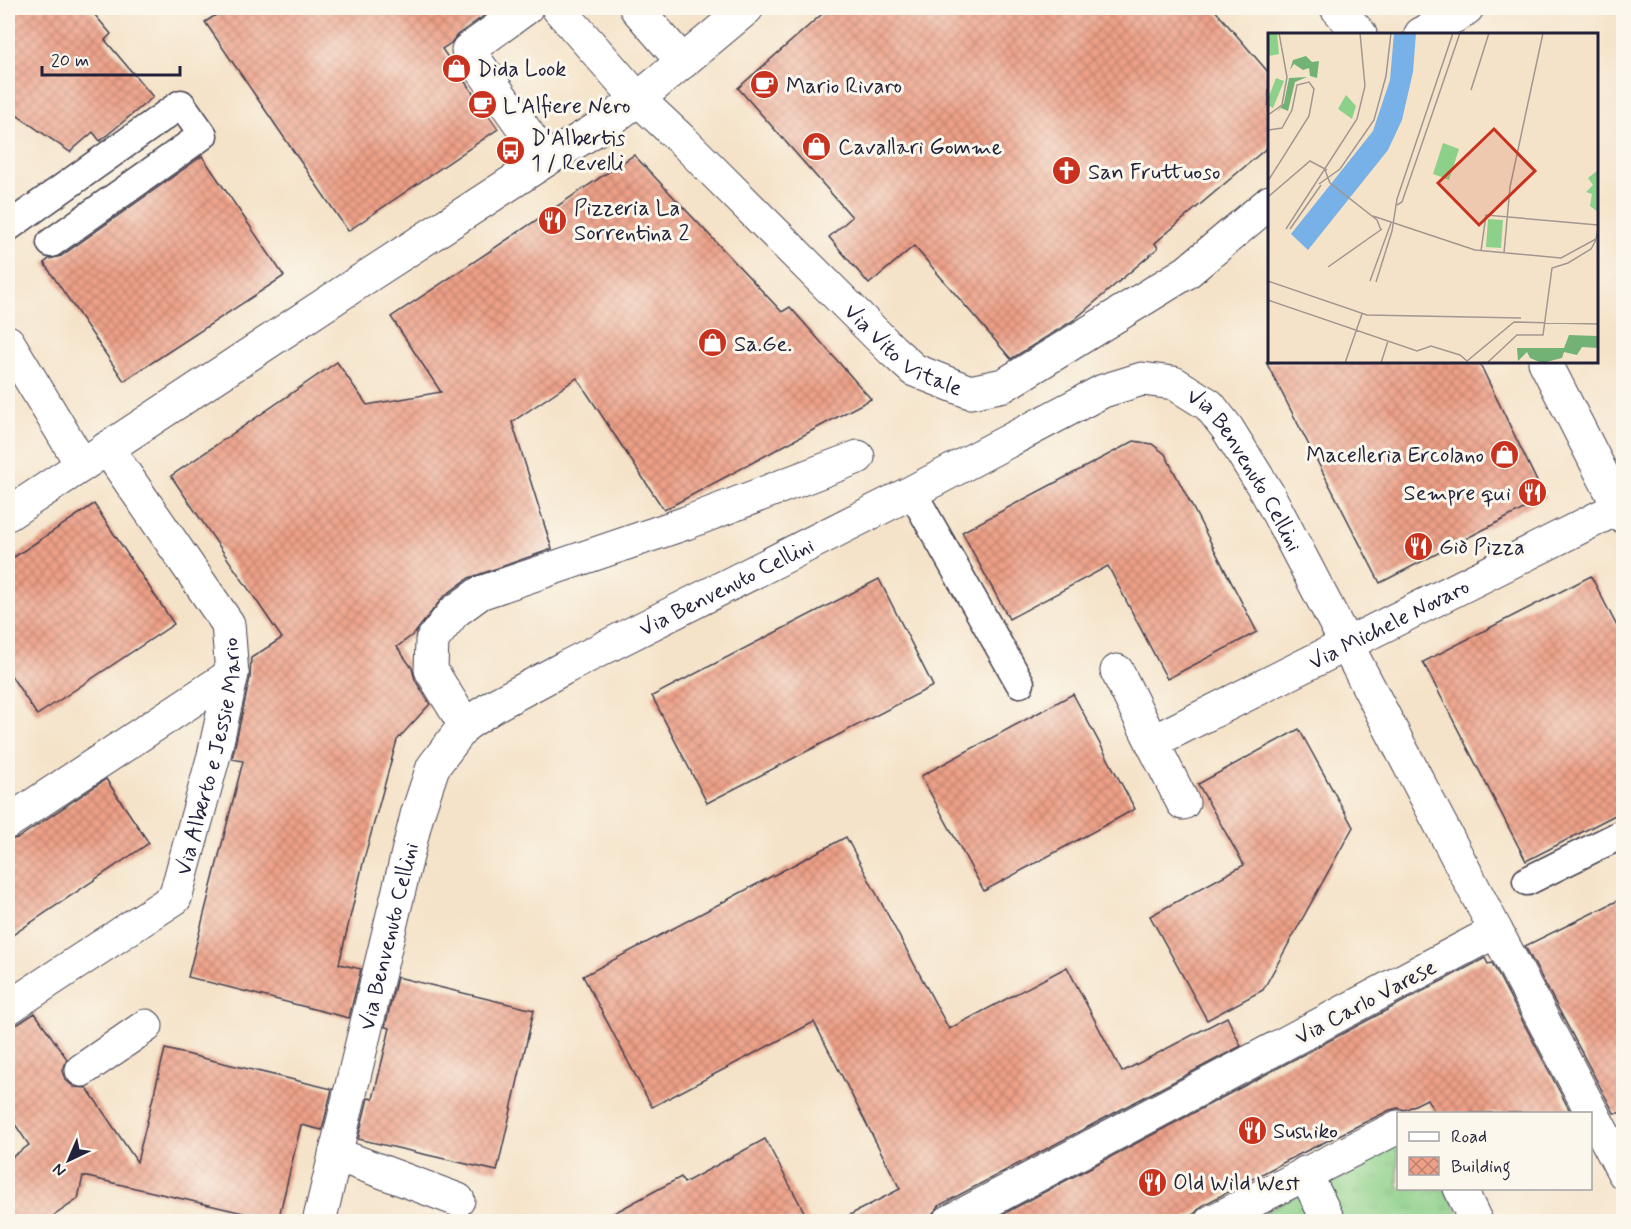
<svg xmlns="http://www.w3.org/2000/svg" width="1631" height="1229" font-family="Mynerve,sans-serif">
  <defs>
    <pattern id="grass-tufts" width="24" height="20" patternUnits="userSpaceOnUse" patternTransform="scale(1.5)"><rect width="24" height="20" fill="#8dd089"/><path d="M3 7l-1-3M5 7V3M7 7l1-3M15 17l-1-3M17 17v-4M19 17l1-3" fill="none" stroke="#79b277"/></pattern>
    <pattern id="building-cross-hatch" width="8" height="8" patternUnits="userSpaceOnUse" patternTransform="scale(1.5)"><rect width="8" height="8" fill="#eea087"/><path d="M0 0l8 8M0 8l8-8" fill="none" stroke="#c08270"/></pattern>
  </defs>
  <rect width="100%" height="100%" fill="#fbf7ec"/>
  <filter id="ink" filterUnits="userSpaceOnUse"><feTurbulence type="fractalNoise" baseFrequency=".0167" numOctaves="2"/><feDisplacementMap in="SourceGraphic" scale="12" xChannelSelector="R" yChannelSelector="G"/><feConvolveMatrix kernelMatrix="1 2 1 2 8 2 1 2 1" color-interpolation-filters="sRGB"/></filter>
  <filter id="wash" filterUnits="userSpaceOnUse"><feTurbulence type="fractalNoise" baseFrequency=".008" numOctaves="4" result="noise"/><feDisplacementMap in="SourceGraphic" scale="24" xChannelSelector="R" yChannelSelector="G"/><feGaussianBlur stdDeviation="1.35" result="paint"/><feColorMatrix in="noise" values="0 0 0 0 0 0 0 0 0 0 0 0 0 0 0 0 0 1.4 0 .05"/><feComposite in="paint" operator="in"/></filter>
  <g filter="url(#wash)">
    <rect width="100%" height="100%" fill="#f5e3c9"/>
    <!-- grass -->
    <polygon fill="url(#grass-tufts)" stroke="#587962" stroke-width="1.5" points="1398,1142 1398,1188 1446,1189 1463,1222 1245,1222"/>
    <g id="blocks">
      <!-- building -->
      <g fill="url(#building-cross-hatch)">
        <polygon points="8,8 89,8 111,34 105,40 153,97 100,141 93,132 70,152 8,109"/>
        <polygon points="227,8 495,8 457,35 451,43 442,49 498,129 348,231 205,22"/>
        <polygon points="829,8 1213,8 1269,73 1269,146 1155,243 1158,248 1074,320 1011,359 914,246 869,284 829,237 852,217 738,88"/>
        <polygon points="634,155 782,312 790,307 871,399 664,510 577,378 512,422 552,549 469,578 443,597 415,633 397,647 412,668 415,680 430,704 397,740 364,859 339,964 361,969 349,1018 188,977 243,761 232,759 250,678 251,658 282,638 171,476 337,362 367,405 441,392 391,317"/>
        <polygon points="202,156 284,276 124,381 44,263 49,259 61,256"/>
        <polygon points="1266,362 1479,362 1545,498 1380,583"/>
        <polygon points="1134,441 1152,444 1165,454 1257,632 1167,679 1108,566 1009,619 962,532"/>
        <polygon points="94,504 174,624 37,715 8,671 8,561"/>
        <polygon points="1591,576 1623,638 1623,811 1526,861 1423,662"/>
        <polygon points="879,579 933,686 707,803 652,696"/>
        <polygon points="1073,694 1135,809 984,891 921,776"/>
        <polygon points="1299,729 1353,827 1263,990 1207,1020 1150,916 1244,865 1198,784"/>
        <polygon points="106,779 149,843 8,938 8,840 18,838"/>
        <polygon points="846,837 949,1029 1067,967 1122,1072 1227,1017 1241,1046 940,1205 933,1213 930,1221 838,1221 900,1189 814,1022 652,1107 583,976"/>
        <polygon points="1623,898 1623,1113 1614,1113 1525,946"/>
        <polygon points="1485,958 1488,964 1492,963 1571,1113 1435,1113 1427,1099 1405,1110 1398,1108 1390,1110 1296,1156 1203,1205 1194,1214 1180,1221 990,1221"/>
        <polygon points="397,977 534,1010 497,1171 358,1139 368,1098 373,1099 390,1028 385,1027"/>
        <polygon points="35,1013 67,1059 63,1071 66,1080 74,1087 87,1088 137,1162 165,1049 332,1089 322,1130 301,1125 278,1221 83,1176 78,1199 46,1221 8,1221 8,1160 29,1145 8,1114 8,1026 18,1024"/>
        <polygon points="765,1139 809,1221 599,1221 681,1177 684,1183"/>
      </g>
    </g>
  </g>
  <g filter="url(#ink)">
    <use href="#blocks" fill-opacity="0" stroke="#423f50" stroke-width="1.5"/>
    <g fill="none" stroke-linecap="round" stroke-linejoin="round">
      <defs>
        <g id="lane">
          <polyline points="8,227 181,104 203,135 51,243"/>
          <polyline points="912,492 1020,683"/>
          <polyline points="1527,881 1624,833"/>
        </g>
        <g id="street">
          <polyline points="526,8 468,50 546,160"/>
          <path id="s1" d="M558,8L638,99L686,144L892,350L914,370L970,392L1004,385L1187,272L1270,202"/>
          <polyline points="636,8 683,62"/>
          <polyline points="8,342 82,465"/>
          <polyline points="1545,362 1624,517"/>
          <polyline points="1117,671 1152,742"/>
          <polyline points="465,725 431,670 432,640 454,612 480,593 686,523 858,457"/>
          <path id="s2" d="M1183,803L1152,742L1624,505"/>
          <polyline points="8,822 232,674"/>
          <polyline points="1496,931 1624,1173"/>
          <path id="s3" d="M8,1008L175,898L214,755L232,674L228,624L107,448"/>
          <polyline points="82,1070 146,1026"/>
          <polyline points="335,1154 458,1200"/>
          <polyline points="1305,1173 1329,1222"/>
          <polyline points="1460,1188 1476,1222"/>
          <path id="s4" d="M319,1222L417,815L433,767L465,725L497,704L566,667L912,492L1103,391L1142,379L1174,383L1209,405L1227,428L1268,494L1496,931L949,1222"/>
          <polyline points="1211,1222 1398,1127"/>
        </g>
        <g id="secondary">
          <polyline points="1337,8 1360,34"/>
          <polyline points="1421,34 1459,14 1467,8"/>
          <polyline points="8,514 368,276 546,160 605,124 638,99 747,8"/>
        </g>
      </defs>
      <!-- lane casing -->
      <use href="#lane" stroke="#423f50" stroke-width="31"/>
      <!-- street casing -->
      <use href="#street" stroke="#423f50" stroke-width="35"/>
      <!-- secondary casing -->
      <use href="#secondary" stroke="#423f50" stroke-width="35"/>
      <!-- lane -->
      <use href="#lane" stroke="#fff" stroke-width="28"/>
      <!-- street -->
      <use href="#street" stroke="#fff" stroke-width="33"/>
      <!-- secondary -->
      <use href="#secondary" stroke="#fff" stroke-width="33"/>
    </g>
  </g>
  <!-- icons -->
  <defs>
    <symbol id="shop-disc" viewBox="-11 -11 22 22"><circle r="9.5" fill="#c8321e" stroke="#fbf7ec"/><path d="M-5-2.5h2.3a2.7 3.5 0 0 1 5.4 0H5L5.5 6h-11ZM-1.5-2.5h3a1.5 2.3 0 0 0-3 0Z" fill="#fff"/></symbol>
    <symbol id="cafe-disc" viewBox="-11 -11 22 22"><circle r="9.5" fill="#c8321e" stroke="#fbf7ec"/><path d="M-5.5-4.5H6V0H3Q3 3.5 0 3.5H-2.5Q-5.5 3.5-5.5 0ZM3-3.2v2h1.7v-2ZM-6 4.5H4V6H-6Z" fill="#fff"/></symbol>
    <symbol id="bus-disc" viewBox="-11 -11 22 22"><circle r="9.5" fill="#c8321e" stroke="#fbf7ec"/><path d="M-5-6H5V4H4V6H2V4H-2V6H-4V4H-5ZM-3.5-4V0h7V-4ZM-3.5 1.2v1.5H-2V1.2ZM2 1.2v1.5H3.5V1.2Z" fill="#fff"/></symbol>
    <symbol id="church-disc" viewBox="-11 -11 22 22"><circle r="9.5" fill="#c8321e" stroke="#fbf7ec"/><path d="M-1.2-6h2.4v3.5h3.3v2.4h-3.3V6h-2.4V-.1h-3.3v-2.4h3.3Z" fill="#fff"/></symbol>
    <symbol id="restaurant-disc" viewBox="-11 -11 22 22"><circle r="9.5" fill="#c8321e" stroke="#fbf7ec"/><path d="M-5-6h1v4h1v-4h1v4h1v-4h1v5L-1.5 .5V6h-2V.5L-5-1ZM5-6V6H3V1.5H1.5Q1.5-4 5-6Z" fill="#fff"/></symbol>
  </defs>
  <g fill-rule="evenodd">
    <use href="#shop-disc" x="440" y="52" width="33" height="33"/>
    <use href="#cafe-disc" x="748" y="68" width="33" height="33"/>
    <use href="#cafe-disc" x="466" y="88" width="33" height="33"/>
    <use href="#shop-disc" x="800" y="130" width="33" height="33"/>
    <use href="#bus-disc" x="494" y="134" width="33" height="33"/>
    <use href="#church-disc" x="1050" y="154" width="33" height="33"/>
    <use href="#restaurant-disc" x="536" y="204" width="33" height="33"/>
    <use href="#shop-disc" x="696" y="326" width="33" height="33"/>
    <use href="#shop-disc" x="1488" y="438" width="33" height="33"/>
    <use href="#restaurant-disc" x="1516" y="476" width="33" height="33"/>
    <use href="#restaurant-disc" x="1402" y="530" width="33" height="33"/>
    <use href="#restaurant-disc" x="1236" y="1114" width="33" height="33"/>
    <use href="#restaurant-disc" x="1136" y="1166" width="33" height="33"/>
  </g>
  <g text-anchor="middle" stroke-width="6" stroke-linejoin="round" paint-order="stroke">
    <!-- poi labels -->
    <g font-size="22" fill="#22223b" stroke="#fbf7ec" text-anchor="start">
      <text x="477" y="76">Dida Look</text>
      <text x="786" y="93">Mario Rivaro</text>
      <text x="503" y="113">L'Alfiere Nero</text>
      <text x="531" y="145">D'Albertis<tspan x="531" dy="25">1 / Revelli</tspan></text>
      <text x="838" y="154">Cavallari Gomme</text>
      <text x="1088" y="179">San Fruttuoso</text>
      <text x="574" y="215">Pizzeria La<tspan x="574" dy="25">Sorrentina 2</tspan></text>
      <text x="734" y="351">Sa.Ge.</text>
      <text x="1484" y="462" text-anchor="end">Macelleria Ercolano</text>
      <text x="1511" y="500" text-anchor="end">Sempre qui</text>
      <text x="1439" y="554">Giò Pizza</text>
      <text x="1273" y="1138">Sushiko</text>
      <text x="1173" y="1190">Old Wild West</text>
    </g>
    <!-- street labels -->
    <g font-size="22" fill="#22223b" stroke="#fbf7ec">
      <text dy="8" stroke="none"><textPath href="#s1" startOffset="488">Via Vito Vitale</textPath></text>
      <text dy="8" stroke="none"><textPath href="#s4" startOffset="1430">Via Benvenuto Cellini</textPath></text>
      <text dy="8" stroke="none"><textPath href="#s4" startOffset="818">Via Benvenuto Cellini</textPath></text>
      <text dy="8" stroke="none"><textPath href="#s2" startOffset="333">Via Michele Novaro</textPath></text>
      <text dy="8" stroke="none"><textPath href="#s3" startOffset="346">Via Alberto e Jessie Mario</textPath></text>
      <text dy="8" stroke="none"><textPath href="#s4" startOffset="294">Via Benvenuto Cellini</textPath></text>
      <text transform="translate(1365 1001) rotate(-28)" y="8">Via Carlo Varese</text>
    </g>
  </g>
  <!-- overview -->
  <g transform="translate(1268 33)">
    <rect width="330" height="330" fill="#f5e3c9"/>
    <path d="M175,110L191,116L181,147L165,141ZM330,137V179L322,173L324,161L318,159L325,152L320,145ZM220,186L235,187L233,215L218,214Z" fill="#8dd089"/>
    <path d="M38,23L44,29L51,28L49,45L42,43L41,35L35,37L26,31L22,37L25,27ZM39,44L27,49L20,78L13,75L9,79L16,70L21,45ZM301,302L330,303V315L314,314L309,322L296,319L294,325L274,330L262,325L259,319L250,328L249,315H296Z" fill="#72b275"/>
    <path d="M0,0H9L11,21L0,23ZM8,45L16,48L5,75L0,72V66ZM78,62L88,73L84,86L70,76Z" fill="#8dd089"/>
    <path d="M126,0H148L145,39L134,87L120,117L40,217L23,201L105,98L122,47Z" fill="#77b1e8"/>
    <path fill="none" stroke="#a19690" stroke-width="1.5" d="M203,57L221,0M0,82L14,72L19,44L11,0M0,97L14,95L24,77L29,52L41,49L46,56L41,83L0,148M57,137L62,150L109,187L113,197M51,151L72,136L106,87L118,43L123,0M0,164L42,128L59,137M129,172L134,169L192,0M105,183L207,217L293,225L328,206L330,195M18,196L89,86L97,53L92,0M22,196L53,152M213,218L218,182L330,192M236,220L242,154L275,0M60,234L114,196M0,248L99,282L253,285M102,248L123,190M108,249L124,198L129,166L185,0M0,267L149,318L163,313L192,322L199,328L246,289L330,291M77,330L94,281M113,330L120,308M219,330L249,302H275L284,235L300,230L323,216L328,207"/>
    <path fill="#c8321e" fill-opacity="0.15" stroke="#c8321e" stroke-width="3" d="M226,96L267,138L211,192L170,150Z"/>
    <rect width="330" height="330" fill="none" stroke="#22223b" stroke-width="3"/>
  </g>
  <!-- margin -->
  <rect width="1631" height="1229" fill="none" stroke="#fbf7ec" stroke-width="30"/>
  <!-- legend -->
  <rect x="1397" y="1112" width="195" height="78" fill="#fbf7ec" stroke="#a4a2a5" stroke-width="1.5"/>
  <rect x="1409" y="1132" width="30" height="9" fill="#ffffff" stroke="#a4a2a5" stroke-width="1.5"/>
  <text x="1451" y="1142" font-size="18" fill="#22223b">Road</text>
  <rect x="1409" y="1157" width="30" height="18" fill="url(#building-cross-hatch)" stroke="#a4a2a5" stroke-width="1.5"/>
  <text x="1451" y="1172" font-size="18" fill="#22223b">Building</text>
  <!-- north arrow -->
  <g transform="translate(69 1160) rotate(224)" stroke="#fbf7ec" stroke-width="4.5" paint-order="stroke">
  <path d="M0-4.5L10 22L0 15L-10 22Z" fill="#22223b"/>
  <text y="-9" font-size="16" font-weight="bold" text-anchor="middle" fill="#22223b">N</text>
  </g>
  <!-- scale -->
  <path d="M42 66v9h138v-9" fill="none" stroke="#22223b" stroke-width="3"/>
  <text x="51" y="66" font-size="18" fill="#22223b" stroke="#fbf7ec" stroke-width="4.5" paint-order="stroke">20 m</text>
</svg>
